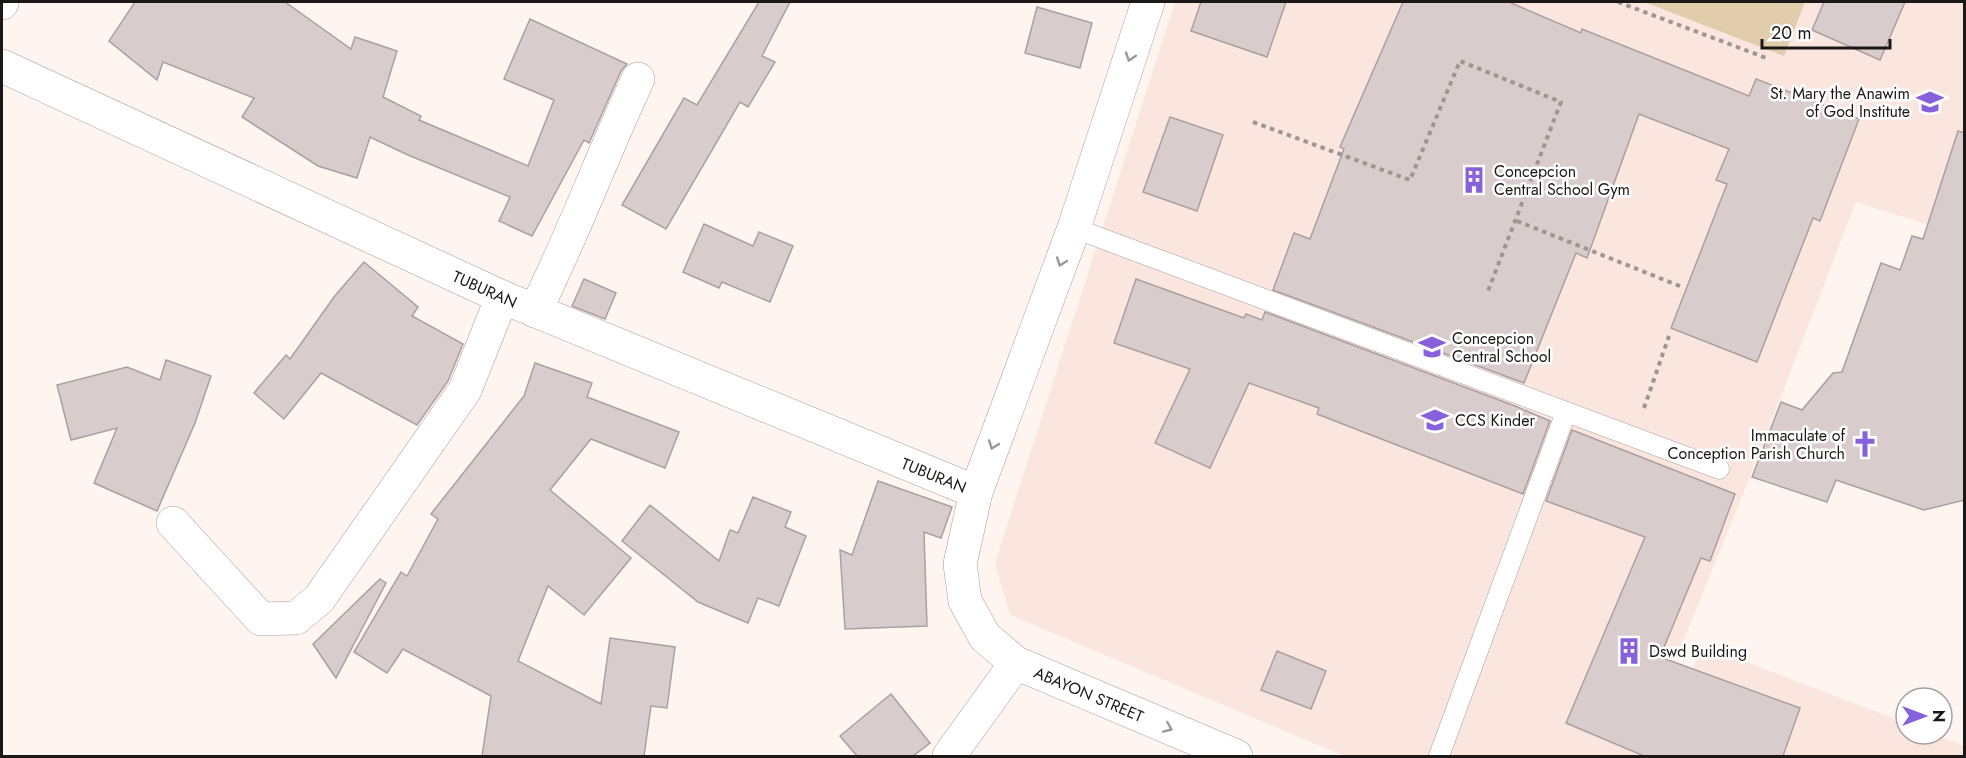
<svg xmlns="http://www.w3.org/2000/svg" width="1966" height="758" font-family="Jost,sans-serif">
  <rect width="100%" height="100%" fill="#fef4f0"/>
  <!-- built -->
  <g fill="#fbe6df">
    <polygon points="1175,2 1964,2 1964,236 1856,202 1744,492 1636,756 1344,756 1010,615 995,563"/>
    <polygon points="1704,646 1906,723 1906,734 1934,734 1964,746 1964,756 1649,756"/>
  </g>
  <!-- green -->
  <polygon fill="#e1cdab" points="1644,2 1805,2 1784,56"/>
  <!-- building -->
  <g fill="#d9cccc" stroke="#ac9f9f" stroke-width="1.5">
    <polygon points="135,2 285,2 351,49 355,37 397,51 383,97 421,116 419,120 528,166 554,100 504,79 530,19 627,64 621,71 589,143 584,140 532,236 499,221 510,197 408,155 370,137 357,178 318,166 242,117 254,98 163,62 157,80 109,41"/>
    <polygon points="759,2 790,2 762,56 775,62 748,107 740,102 666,229 622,205 684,98 697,105"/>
    <polygon points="1201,2 1286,2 1267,57 1191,31"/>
    <polygon points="1403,2 1509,2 1581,33 1582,29 1749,96 1756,79 1859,119 1820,221 1813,218 1757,362 1671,328 1727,184 1716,180 1729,149 1639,114 1587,258 1576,253 1524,383 1273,290 1294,233 1310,239 1344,149 1340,147"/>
    <polygon points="1824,2 1905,2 1880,60 1812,30"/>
    <polygon points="1037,7 1092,23 1080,68 1025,53"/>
    <polygon points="1170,117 1223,135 1197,211 1143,192"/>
    <polygon points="1958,131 1965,133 1965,500 1924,510 1836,480 1827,502 1752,477 1781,402 1802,410 1833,373 1842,372 1881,263 1900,270 1912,236 1923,239"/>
    <polygon points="704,224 753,246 759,232 793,246 770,302 722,282 719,288 683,272"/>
    <polygon points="364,262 418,307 412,316 463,344 448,381 417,425 321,373 284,419 254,393 286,355 290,359 334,297"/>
    <polygon points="584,279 616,293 605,319 572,306"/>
    <polygon points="1136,279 1244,318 1246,314 1262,320 1265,312 1515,406 1550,421 1523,494 1317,414 1319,408 1249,383 1210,468 1155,443 1190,369 1114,343"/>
    <polygon points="166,360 211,376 195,423 157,511 94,483 117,428 71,440 57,385 127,367 160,380"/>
    <polygon points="535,363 592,383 587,397 679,432 665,468 591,439 550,490 631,558 584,615 548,586 518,661 601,704 610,638 675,647 667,708 651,706 644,756 482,756 491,696 403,649 387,673 354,652 401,572 407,576 438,519 431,514 524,396"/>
    <polygon points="1572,430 1735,494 1710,561 1701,558 1660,657 1800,708 1783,756 1644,756 1566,723 1645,537 1546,501"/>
    <polygon points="878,481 952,507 941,538 924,532 927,626 845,629 840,550 852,555"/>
    <polygon points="753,497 791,512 785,527 806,536 779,606 758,598 748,623 698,602 622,541 650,505 719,561 730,530 738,533"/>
    <polygon points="380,579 386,583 336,678 313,644"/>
    <polygon points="1277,651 1326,671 1311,709 1261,690"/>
    <polygon points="891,694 930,743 913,756 857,756 840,736"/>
  </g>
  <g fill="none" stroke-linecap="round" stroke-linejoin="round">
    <defs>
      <g id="lane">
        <polyline points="1074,228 1719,469"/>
        <polyline points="1439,756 1566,412"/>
      </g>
      <g id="street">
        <polyline points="2,3 2,2"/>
        <polyline points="2,66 502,297 976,492"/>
        <path d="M535,311C573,235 602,156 638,79"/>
        <polyline points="173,523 261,619 296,618 319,599 465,390 502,297"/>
        <polyline points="949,756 1016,663"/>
      </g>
      <polyline id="secondary" points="1148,2 1074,228 976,492 960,564 965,601 985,637 1016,663 1236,756"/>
    </defs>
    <!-- lane casing -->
    <use href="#lane" stroke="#a99d99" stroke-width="21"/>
    <!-- street casing -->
    <use href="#street" stroke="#a99d99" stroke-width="34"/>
    <!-- secondary casing -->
    <use href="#secondary" stroke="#a99d99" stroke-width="34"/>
    <!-- path -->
    <g stroke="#9e9693" stroke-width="4" stroke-dasharray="4.5 4.5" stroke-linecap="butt">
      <polyline points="1618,2 1769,59"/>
      <polyline points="1253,122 1410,180 1460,61 1561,102 1488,291"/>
      <polyline points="1517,221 1682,287"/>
      <polyline points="1644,408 1669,336"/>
    </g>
    <!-- lane -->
    <use href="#lane" stroke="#fff" stroke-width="20"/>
    <!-- street -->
    <use href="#street" stroke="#fff" stroke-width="33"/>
    <!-- secondary -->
    <use href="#secondary" stroke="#fff" stroke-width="33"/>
  </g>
  <!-- one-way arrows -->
  <defs><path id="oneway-chevron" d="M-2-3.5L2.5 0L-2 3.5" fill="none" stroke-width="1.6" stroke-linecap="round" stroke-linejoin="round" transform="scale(1.5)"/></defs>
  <g stroke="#999797">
    <use href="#oneway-chevron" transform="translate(1130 57) rotate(108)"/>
    <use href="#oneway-chevron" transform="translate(1061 262) rotate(110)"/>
    <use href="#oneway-chevron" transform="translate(993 445) rotate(110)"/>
    <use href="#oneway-chevron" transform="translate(1168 728) rotate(23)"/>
  </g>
  <!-- icons -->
  <defs>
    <symbol id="school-bare" viewBox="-9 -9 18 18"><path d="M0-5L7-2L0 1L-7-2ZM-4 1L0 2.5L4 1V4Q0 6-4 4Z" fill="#8761db" stroke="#fff" stroke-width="2.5" paint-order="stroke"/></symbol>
    <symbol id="building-bare" viewBox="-9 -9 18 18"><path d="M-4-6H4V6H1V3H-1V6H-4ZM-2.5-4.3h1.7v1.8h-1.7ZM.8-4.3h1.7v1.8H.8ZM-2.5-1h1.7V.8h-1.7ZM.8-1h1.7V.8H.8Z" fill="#8761db" stroke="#fff" stroke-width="2.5" paint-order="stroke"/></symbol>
    <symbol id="church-bare" viewBox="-9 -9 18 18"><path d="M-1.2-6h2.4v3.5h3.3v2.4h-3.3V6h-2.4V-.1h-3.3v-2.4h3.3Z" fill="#8761db" stroke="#fff" stroke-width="2.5" paint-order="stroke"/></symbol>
  </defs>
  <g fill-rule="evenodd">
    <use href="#school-bare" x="1911" y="83" width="38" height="38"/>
    <use href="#building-bare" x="1455" y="161" width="38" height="38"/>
    <use href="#school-bare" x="1413" y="328" width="38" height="38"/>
    <use href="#school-bare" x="1416" y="401" width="38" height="38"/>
    <use href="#church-bare" x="1846" y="425" width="38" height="38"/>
    <use href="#building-bare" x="1610" y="632" width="38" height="38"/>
  </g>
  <g text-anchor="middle" stroke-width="5" stroke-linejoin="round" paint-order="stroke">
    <!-- poi labels -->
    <g font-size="16" fill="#1c1817" stroke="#fff" text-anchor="start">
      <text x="1910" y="99" text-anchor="end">St. Mary the Anawim<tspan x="1910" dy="18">of God Institute</tspan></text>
      <text x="1494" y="177">Concepcion<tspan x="1494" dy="18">Central School Gym</tspan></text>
      <text x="1452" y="344">Concepcion<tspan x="1452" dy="18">Central School</tspan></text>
      <text x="1455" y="426">CCS Kinder</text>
      <text x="1845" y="441" text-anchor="end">Immaculate of<tspan x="1845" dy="18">Conception Parish Church</tspan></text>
      <text x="1649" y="657">Dswd Building</text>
    </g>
    <!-- street labels -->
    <g font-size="16" fill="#1c1817" stroke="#fff">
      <text transform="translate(485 289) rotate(24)" y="6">TUBURAN</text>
      <text transform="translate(934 475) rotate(22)" y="6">TUBURAN</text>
      <text transform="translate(1089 694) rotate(23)" y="6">ABAYON STREET</text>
    </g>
  </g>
  <!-- border -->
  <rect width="1966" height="758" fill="none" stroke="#1c1817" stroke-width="6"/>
  <!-- north arrow -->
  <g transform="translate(1924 716) rotate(90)"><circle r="28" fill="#ffffff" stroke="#a4a3a2" stroke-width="1.5"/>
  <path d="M0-4.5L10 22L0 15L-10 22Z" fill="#8761db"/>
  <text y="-9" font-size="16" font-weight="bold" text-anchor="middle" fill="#1c1817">N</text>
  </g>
  <!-- scale -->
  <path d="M1762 39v9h128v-9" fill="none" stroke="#1c1817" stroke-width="3"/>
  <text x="1771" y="39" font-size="18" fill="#1c1817" stroke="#ffffff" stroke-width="4.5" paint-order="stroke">20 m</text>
</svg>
